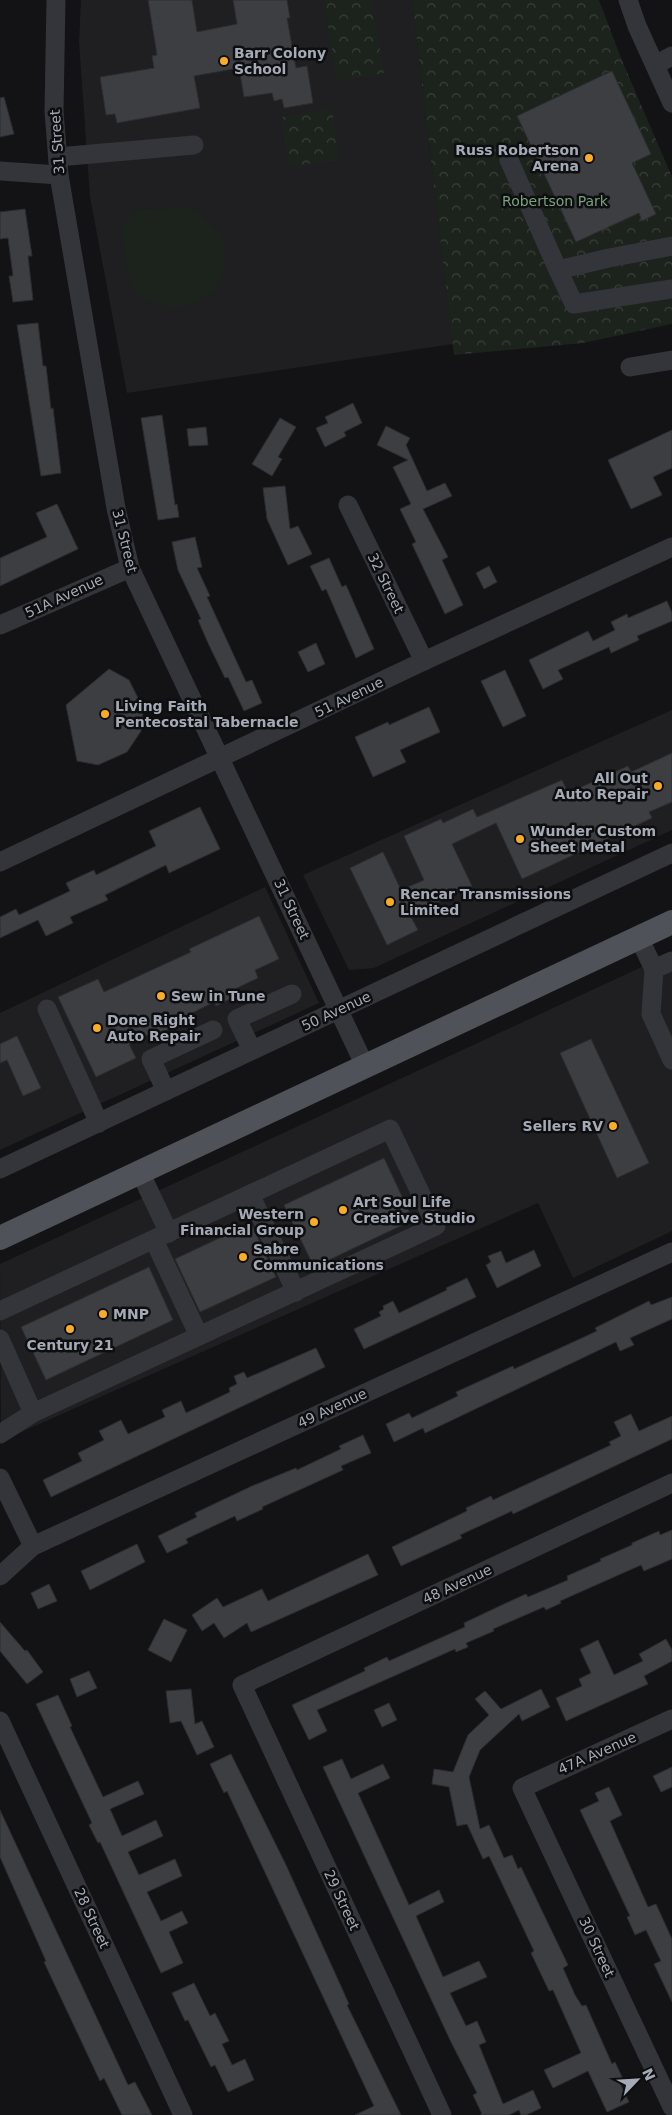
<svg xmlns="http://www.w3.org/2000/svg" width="672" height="2115" font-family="'DejaVu Sans',sans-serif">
  <defs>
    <pattern id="park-crowns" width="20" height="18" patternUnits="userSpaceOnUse" patternTransform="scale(1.25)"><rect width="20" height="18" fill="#1b231c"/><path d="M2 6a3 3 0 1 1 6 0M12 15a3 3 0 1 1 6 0" fill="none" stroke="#39403b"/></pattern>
  </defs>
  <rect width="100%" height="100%" fill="#131315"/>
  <!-- built -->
  <g fill="#1f1f22">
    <polygon points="81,0 412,0 453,344 127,393 90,197 79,42"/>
    <polygon points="672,710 672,830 374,968 349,970 303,875"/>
    <polygon points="265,887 319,1003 0,1150 0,1013"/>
    <polygon points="672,953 672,1231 573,1278 538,1203 1,1441 0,1264"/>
  </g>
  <!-- grass -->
  <path fill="#1b231c" d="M190,208C201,217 219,228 224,243C230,264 220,289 202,300C187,310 151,308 138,293C123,277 125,244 122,223L138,210Z"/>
  <!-- park -->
  <g fill="url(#park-crowns)">
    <polygon points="324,0 371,0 384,73 337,82"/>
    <polygon points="412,0 599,0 621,58 672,177 672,324 583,343 454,355"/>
    <polygon points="332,109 339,159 289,167 282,117"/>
  </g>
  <!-- building -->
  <g fill="#3d3e42" stroke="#2d2d31">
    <polygon points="148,0 192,0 197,32 237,24 233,0 287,0 290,18 287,18 296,68 307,66 313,103 284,108 282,99 274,101 272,93 244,97 239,68 194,76 200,108 117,123 115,114 106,115 100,77 154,68 152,56 157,55"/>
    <polygon points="612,71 651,154 632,163 656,214 642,221 639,213 576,242 517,116"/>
    <polygon points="4,97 14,134 0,137 0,98"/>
    <polygon points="25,209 32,256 28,256 33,300 13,302 9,276 13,276 8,238 0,239 0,212"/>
    <polygon points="38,323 43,366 46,366 51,409 53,408 61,473 41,476 17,325"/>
    <polygon points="353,403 362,423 344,432 346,436 325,447 316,428 328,423 325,417"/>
    <polygon points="162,415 175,505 177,504 179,517 158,520 141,418"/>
    <polygon points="280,418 296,427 278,457 282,459 272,476 252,464"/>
    <polygon points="386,426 410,438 406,445 427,491 445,483 452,496 423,509 448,557 442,560 463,605 445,614 412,544 416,542 400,509 411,504 393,467 408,460 377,445"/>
    <polygon points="206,427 208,445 189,446 187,429"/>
    <polygon points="672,430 672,468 653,477 662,495 631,509 608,460"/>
    <polygon points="285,486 290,529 298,526 312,554 288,565 267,519 263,488"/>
    <polygon points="57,504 78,549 0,586 0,558 47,537 36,513"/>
    <polygon points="195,537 202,567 197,568 210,596 207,597 246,682 252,680 262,703 244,711 228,677 225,678 208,643 198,620 201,619 178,570 172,542"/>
    <polygon points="329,558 342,587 346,585 374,649 356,658 326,589 322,591 310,566"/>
    <polygon points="489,566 497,582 484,589 476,573"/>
    <polygon points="667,601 672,613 672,621 637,636 639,640 611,653 609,647 558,670 563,679 543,689 529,660 588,631 593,641 615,630 611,622 627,614 628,618"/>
    <polygon points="316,643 325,664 308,672 298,652"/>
    <polygon points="109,669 129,680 143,708 141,731 127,752 98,765 77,761 66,705"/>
    <polygon points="505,670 526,716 503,727 481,681"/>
    <polygon points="429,707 440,732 400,750 406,762 373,777 355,737 388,722 389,725"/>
    <polygon points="672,753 672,802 649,812 652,818 522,879 496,823 452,844 472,886 419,911 420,913 411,917 418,930 387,945 350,868 383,852 401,890 424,880 404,836 441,819 443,823 473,809 477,817 562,780 568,793 628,766 631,772"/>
    <polygon points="200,807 220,849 169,873 166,865 105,895 108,900 70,917 73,923 46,936 38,920 0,938 0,917 16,909 19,915 70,891 66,883 94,870 96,875 156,846 149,831"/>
    <polygon points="259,916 279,959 255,970 258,978 237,988 240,994 216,1006 214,1002 190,1014 192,1018 158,1034 156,1031 129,1044 136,1058 96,1077 58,997 98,979 104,992 191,952 189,949"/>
    <polygon points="17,1036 41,1088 23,1096 7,1060 0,1063 0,1044"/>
    <polygon points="591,1039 649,1163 617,1178 560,1053"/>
    <polygon points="384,1158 413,1220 314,1267 284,1205"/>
    <polygon points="251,1223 276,1277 200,1312 175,1259"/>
    <polygon points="534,1250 541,1266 497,1288 486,1265 491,1262 488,1256 501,1251 506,1263"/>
    <polygon points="149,1267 173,1320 46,1380 21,1327"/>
    <polygon points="467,1278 476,1297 364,1349 354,1329 381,1316 379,1312 384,1309 383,1306 393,1301 399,1313 447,1290 446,1288"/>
    <polygon points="672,1297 672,1319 630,1338 634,1345 620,1351 616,1342 425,1433 423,1428 394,1442 386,1424 409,1413 412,1418 458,1396 456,1392 513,1366 514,1369 569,1344 597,1331 595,1328 649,1301 651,1305"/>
    <polygon points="316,1348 325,1367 51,1497 43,1480 82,1461 78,1453 104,1440 99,1431 121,1420 128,1434 165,1417 162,1410 181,1401 186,1413 230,1392 229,1388 237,1384 234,1376 244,1372 247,1378"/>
    <polygon points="631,1414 639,1431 672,1416 672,1439 513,1514 512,1511 460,1535 462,1538 401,1566 392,1547 467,1511 466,1508 491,1496 493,1500 611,1445 609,1442 621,1436 614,1422"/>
    <polygon points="363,1435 371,1453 341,1466 343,1470 262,1507 263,1509 237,1521 235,1516 186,1539 188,1543 167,1553 158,1536 197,1517 195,1513 252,1486 296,1468 297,1470 341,1449 339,1446"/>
    <polygon points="672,1530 672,1559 644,1571 641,1565 560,1601 561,1603 546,1610 544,1607 493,1629 494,1631 466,1643 468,1647 456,1652 455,1649 317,1710 327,1731 309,1740 292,1705 365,1671 364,1668 387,1657 389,1661 465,1627 464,1623 504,1604 526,1594 528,1597 568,1580 567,1576 601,1561 600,1559 632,1545 632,1543 659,1531 660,1535"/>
    <polygon points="137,1544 145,1562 90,1590 81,1571"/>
    <polygon points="368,1554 378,1575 251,1632 247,1623 224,1638 214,1623 202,1631 192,1615 217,1598 223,1607 262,1589 268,1601"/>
    <polygon points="49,1584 57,1601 38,1609 31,1593"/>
    <polygon points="164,1619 187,1630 171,1662 148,1650"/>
    <polygon points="0,1622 25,1651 27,1650 43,1672 27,1684 0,1651"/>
    <polygon points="666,1639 672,1650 672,1661 644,1676 648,1684 566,1721 556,1698 582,1686 579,1679 591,1673 580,1649 598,1640 614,1675 643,1661 639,1654"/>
    <polygon points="89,1671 97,1688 77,1697 70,1679"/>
    <polygon points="191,1689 195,1724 202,1721 214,1747 197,1755 181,1721 170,1723 166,1691"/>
    <polygon points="541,1689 550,1707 522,1721 519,1714 480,1750 469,1777 480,1829 489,1825 504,1858 512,1855 518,1869 521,1867 568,1965 563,1968 575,1995 582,2006 586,2005 612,2064 615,2062 623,2079 619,2081 629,2102 607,2112 588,2071 553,2088 544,2070 581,2053 553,1990 549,1991 531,1953 534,1951 489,1856 483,1859 467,1824 457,1826 449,1787 432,1784 434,1769 453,1772 468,1735 489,1715 475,1699 485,1691 501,1709"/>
    <polygon points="58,1695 72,1726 70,1727 103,1797 138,1781 144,1794 110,1809 122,1836 156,1820 163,1836 128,1852 139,1875 175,1859 182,1876 147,1892 161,1921 182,1911 188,1923 169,1932 183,1963 161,1973 100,1842 98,1843 89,1825 92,1823 36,1704"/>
    <polygon points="389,1703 397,1720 382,1727 374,1710"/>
    <polygon points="231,1754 286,1865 349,2004 347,2005 401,2115 355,2115 374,2106 227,1791 224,1793 210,1764"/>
    <polygon points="342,1759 351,1779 383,1764 390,1778 358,1793 409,1905 439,1890 444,1902 416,1916 443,1977 479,1961 487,1977 450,1993 466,2026 477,2021 486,2042 479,2045 503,2104 533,2090 541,2108 526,2115 521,2115 519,2110 509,2115 480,2115 482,2114 473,2095 477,2093 451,2042 323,1767"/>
    <polygon points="672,1767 672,1787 661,1792 653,1776"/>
    <polygon points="609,1787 622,1815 610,1821 648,1907 656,1904 672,1939 672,2002 654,1964 661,1961 646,1930 635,1935 627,1917 630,1916 580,1810 599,1801 595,1793"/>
    <polygon points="0,1810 128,2085 135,2082 152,2115 122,2115 104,2078 100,2081 44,1962 46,1961 0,1857"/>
    <polygon points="194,1983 210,2016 215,2013 229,2041 222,2044 232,2065 245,2059 254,2080 228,2092 215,2065 211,2067 188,2020 185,2021 172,1993"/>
  </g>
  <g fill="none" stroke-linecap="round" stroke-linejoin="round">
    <!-- minor -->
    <g stroke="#34353a" stroke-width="19">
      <polyline points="56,0 54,111 59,175 116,508 130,568 365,1066"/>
      <polyline points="628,0 637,26 672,103"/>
      <polyline points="655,65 672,56"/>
      <polyline points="58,157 194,145"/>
      <polyline points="509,160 558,270"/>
      <polyline points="0,171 59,175"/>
      <polyline points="672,246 609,258 558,270 574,304 672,289"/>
      <polyline points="630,367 672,360"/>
      <polyline points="348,505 424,661"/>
      <polyline points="0,625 130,568"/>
      <polyline points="0,862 424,661 672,547"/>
      <polyline points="639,938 654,969 672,961"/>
      <polyline points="654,969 651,1014 672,1060"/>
      <polyline points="47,1009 99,1123"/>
      <polyline points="252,1050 237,1019 292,994"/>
      <polyline points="166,1091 151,1059 213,1030"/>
      <polyline points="0,1169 672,853"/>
      <polyline points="140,1172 169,1233"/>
      <polyline points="250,1194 296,1292"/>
      <polyline points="154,1240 199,1336"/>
      <polyline points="0,1311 390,1129 436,1226 33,1413 0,1339"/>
      <polyline points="0,1434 33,1413"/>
      <polyline points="0,1478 33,1546"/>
      <polyline points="0,1576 33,1546 672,1252"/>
      <polyline points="672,1719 522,1788 672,2107"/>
      <polyline points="0,1721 183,2115"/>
      <polyline points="442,2115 242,1685 672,1483"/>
    </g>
    <!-- major -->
    <polyline stroke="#505259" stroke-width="24" points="0,1238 672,922"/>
  </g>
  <!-- markers -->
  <g fill="#f9ac27" stroke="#0e0e10" stroke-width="2">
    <circle cx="224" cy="61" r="5"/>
    <circle cx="589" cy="158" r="5"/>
    <circle cx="105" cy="714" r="5"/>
    <circle cx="658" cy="786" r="5"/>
    <circle cx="520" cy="839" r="5"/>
    <circle cx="390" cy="902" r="5"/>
    <circle cx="161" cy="996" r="5"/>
    <circle cx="97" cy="1028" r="5"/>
    <circle cx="613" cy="1126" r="5"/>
    <circle cx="343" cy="1210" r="5"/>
    <circle cx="314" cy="1222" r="5"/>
    <circle cx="243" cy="1257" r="5"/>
    <circle cx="103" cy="1314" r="5"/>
    <circle cx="70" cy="1329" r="5"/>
  </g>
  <g text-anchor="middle" stroke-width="5" stroke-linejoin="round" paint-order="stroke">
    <!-- poi labels -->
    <g font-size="14" font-weight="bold" fill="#a4aab6" stroke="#0e0e10" text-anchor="start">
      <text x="234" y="58">Barr Colony<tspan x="234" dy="16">School</tspan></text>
      <text x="579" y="155" text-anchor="end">Russ Robertson<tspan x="579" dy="16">Arena</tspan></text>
      <text x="115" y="711">Living Faith<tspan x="115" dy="16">Pentecostal Tabernacle</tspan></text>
      <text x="648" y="783" text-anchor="end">All Out<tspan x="648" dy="16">Auto Repair</tspan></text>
      <text x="530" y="836">Wunder Custom<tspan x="530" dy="16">Sheet Metal</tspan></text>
      <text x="400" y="899">Rencar Transmissions<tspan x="400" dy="16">Limited</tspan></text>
      <text x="171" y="1001">Sew in Tune</text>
      <text x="107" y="1025">Done Right<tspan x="107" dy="16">Auto Repair</tspan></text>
      <text x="603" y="1131" text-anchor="end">Sellers RV</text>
      <text x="353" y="1207">Art Soul Life<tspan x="353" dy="16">Creative Studio</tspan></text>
      <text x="304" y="1219" text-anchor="end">Western<tspan x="304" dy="16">Financial Group</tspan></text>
      <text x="253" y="1254">Sabre<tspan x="253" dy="16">Communications</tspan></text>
      <text x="113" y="1319">MNP</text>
      <text x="70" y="1350" text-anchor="middle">Century 21</text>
    </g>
    <!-- street labels -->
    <g font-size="14" fill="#a4aab6" stroke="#0e0e10">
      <text transform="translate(57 142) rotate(-94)" y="5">31 Street</text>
      <text transform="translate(125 541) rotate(76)" y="5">31 Street</text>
      <text transform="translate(386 583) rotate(64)" y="5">32 Street</text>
      <text transform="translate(64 596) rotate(-25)" y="5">51A Avenue</text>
      <text transform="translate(349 697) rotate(-26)" y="5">51 Avenue</text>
      <text transform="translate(292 909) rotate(65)" y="5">31 Street</text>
      <text transform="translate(336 1011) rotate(-25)" y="5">50 Avenue</text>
      <text transform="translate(332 1408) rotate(-25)" y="5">49 Avenue</text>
      <text transform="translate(457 1584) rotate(-25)" y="5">48 Avenue</text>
      <text transform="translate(597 1753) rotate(-24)" y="5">47A Avenue</text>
      <text transform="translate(342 1900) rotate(65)" y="5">29 Street</text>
      <text transform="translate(92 1918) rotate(65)" y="5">28 Street</text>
      <text transform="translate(597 1947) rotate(65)" y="5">30 Street</text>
    </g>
    <!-- park labels -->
    <g font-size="14" fill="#7aa27b" stroke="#0e0e10">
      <text x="555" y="206">Robertson Park</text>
    </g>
  </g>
  <!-- north arrow -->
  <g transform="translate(637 2080) rotate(65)" stroke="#0e0e10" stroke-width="4" paint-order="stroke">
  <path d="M0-4L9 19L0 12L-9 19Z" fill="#a4aab6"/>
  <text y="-8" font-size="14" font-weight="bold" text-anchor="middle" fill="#a4aab6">N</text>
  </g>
</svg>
